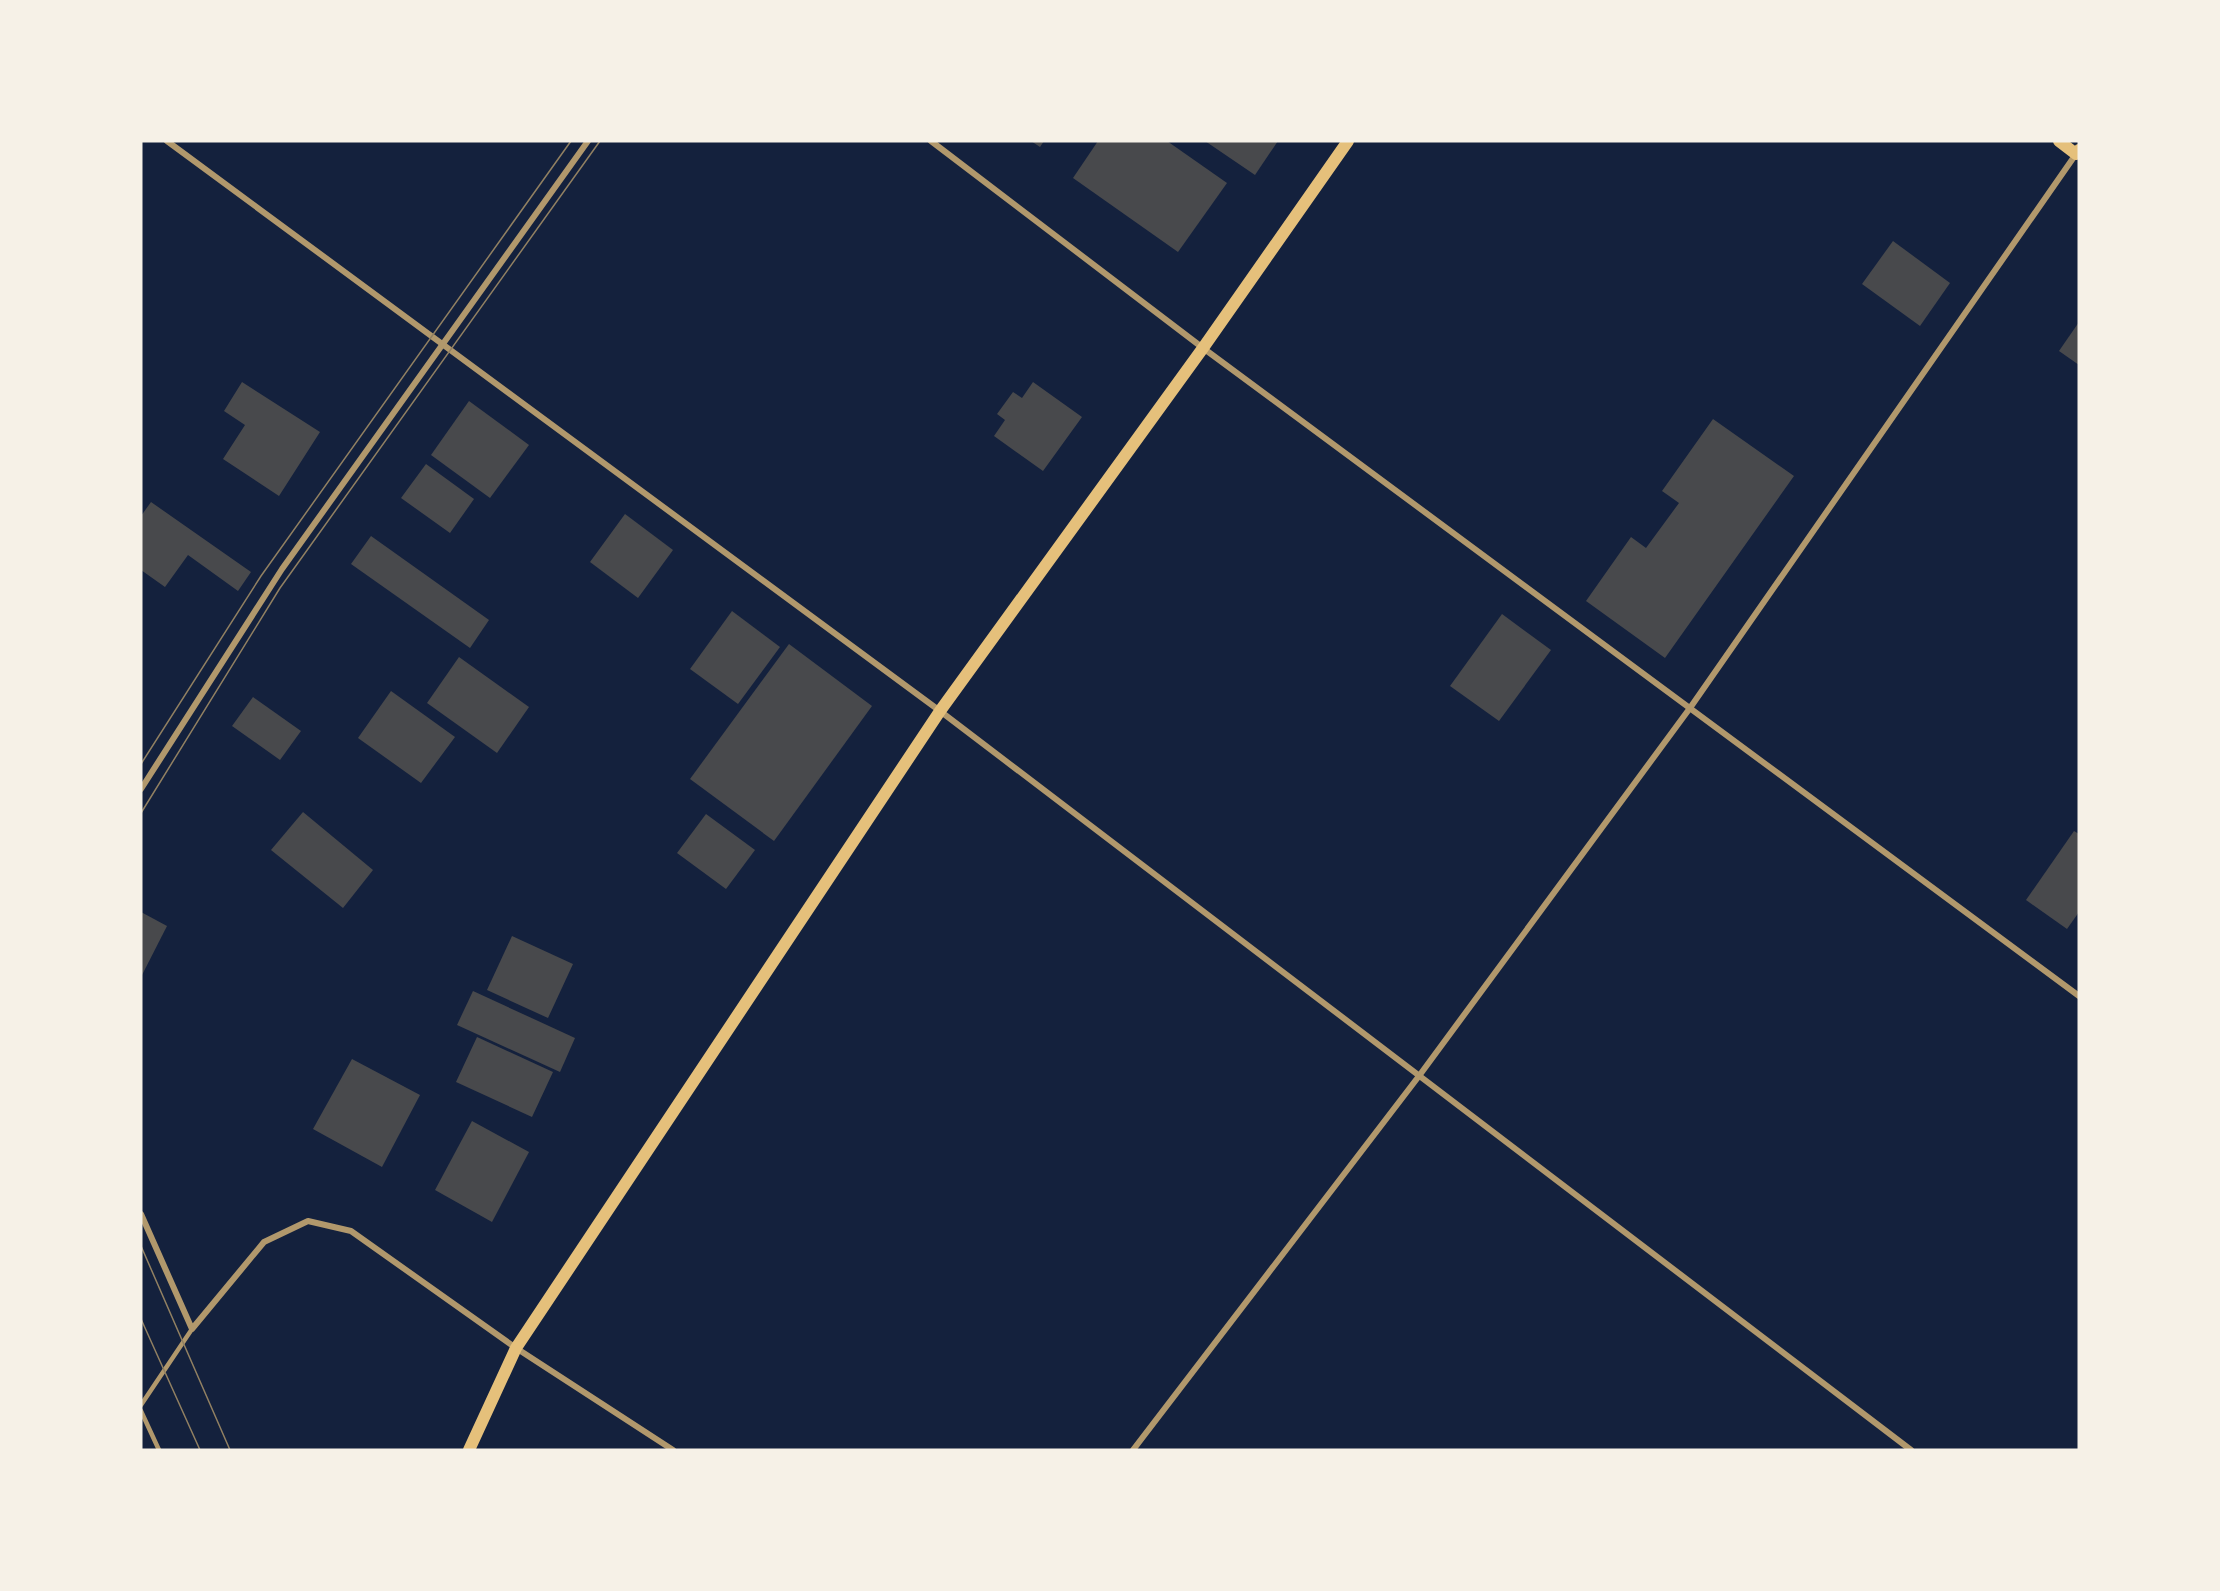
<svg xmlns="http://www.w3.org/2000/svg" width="2220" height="1591" font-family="Bitter,serif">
  <rect width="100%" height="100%" fill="#14213d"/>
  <!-- building -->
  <g fill="#48494c">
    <polygon points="1031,141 1044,141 1040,147"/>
    <polygon points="1098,141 1167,141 1227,183 1178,252 1073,178"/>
    <polygon points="1205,141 1278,141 1255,175"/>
    <polygon points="1893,241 1950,283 1920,326 1862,284"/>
    <polygon points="2079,322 2079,365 2059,351"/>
    <polygon points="242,382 320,432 279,496 223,459 245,425 224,411"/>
    <polygon points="1033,382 1082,417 1043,471 994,436 1005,420 997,414 1013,392 1022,398"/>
    <polygon points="469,401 529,445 490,498 431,455"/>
    <polygon points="1713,419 1794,476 1665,658 1586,601 1631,537 1646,548 1679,503 1662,491"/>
    <polygon points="426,464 474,499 450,533 401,498"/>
    <polygon points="151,502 251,572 238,591 188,555 165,587 141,570 141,516"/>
    <polygon points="625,514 673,550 638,598 590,562"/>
    <polygon points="371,536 489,620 470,648 351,564"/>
    <polygon points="732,611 780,647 738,704 690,669"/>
    <polygon points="1502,614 1551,650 1499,721 1450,686"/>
    <polygon points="789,644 872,706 774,841 690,779"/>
    <polygon points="459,657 529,707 497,753 427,703"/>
    <polygon points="391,691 455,737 421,783 358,738"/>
    <polygon points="253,697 301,731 280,760 232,726"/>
    <polygon points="303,812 373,870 343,908 271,850"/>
    <polygon points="706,814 755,850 726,889 677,853"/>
    <polygon points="2074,831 2079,834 2079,912 2067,929 2026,900"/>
    <polygon points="141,912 167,926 141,977"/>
    <polygon points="512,936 573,964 548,1018 487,990"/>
    <polygon points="473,991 575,1038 560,1072 457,1025"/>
    <polygon points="477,1037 553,1072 532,1117 456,1082"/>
    <polygon points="352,1059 420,1095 382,1167 313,1129"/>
    <polygon points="472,1121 529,1152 492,1222 435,1190"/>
  </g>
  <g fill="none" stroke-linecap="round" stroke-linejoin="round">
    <!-- service -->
    <g stroke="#b1986c" stroke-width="4.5">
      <polyline points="141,1405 192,1329"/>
      <polyline points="141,1411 159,1450"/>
    </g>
    <!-- minor -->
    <g stroke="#b1986c" stroke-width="6">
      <polyline points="167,141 940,711 1911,1450"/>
      <polyline points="931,141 1203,348 2079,996"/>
      <polyline points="141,789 282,569 588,141"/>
      <polyline points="141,1214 192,1329 264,1242 308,1221 351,1231 516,1348 673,1450"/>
      <polyline points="1133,1450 1419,1076 1690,708 2076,154"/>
    </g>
    <!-- secondary -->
    <g stroke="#e5c07b" stroke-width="12">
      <polyline points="2059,141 2076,154 2079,150"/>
      <polyline points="469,1450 516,1348 940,711 1203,348 1348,141"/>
    </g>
    <!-- tram -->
    <g stroke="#918062" stroke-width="1.5">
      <polyline points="141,764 261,576 571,141"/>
      <polyline points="141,813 280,588 600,141"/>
      <polyline points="141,1246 230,1450"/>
      <polyline points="141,1319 200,1450"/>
    </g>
  </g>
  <!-- border -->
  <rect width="2220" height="1591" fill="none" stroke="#f6f1e7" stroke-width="285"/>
</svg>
